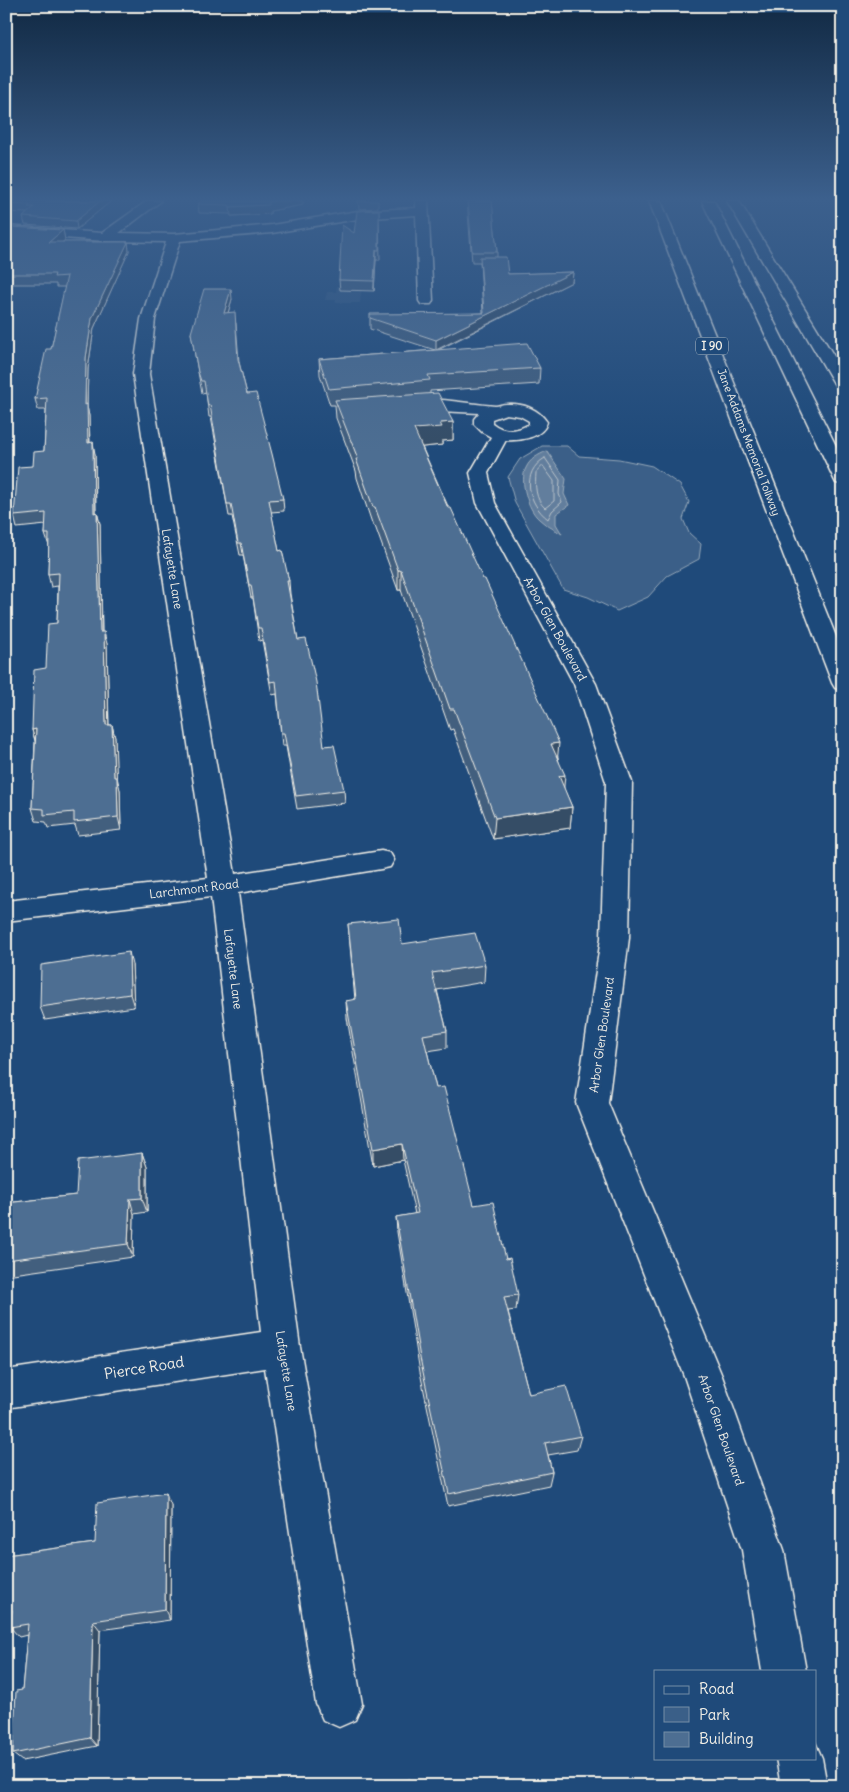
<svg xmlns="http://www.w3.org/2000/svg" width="849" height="1792" font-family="Delius,sans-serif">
  <rect width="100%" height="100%" fill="#1f4a7a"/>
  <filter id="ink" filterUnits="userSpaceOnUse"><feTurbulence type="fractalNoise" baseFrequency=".02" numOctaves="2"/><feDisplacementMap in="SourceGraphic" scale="10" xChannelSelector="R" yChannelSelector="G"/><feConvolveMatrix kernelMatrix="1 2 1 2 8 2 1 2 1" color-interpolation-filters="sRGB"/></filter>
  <g filter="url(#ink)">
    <!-- built -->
    <polygon fill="#2d5581" points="337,286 362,286 360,303 335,303 336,300 325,300 327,292 336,292"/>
    <!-- green -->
    <polygon fill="#3a5f88" stroke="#97a8b8" points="542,446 567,446 579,456 619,459 652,466 680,485 689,502 683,519 689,533 701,544 699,559 667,576 648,597 617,611 588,597 563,589 515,503 508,477 520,459"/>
    <!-- water -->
    <path fill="#627e9d" stroke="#9cacbb" d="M547,451L566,479L564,494L569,505L556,514V524L562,534C554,529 545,525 539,519C528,510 519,480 526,468C530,459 538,455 547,451Z"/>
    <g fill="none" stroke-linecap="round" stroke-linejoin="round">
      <!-- shore -->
      <g stroke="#bac3ca" stroke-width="1">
        <path d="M545,458L560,480L559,494L562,502L552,511L548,519C528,504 520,472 545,458Z"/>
        <path d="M543,466L554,481V501L545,508C535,499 535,486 536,473Z"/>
      </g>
      <defs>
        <g id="minor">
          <polygon points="147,201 161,201 119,233 174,234 272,225 358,211 416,208 416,201 428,201 433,301 431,304 421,304 419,301 416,215 358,219 272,233 180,241 155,319 149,374 235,874 381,851 390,853 394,860 390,867 381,869 238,893 300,1347 362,1704 355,1720 339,1727 323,1720 316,1704 265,1368 6,1408 6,1370 261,1332 211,897 6,921 6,901 208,878 133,374 141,319 166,242 105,241 6,234 6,226 102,233"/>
          <path d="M429,399C451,400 473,404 495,406C499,406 502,404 506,404C522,403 538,408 547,422C543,438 520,441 506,440L488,473L495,503L596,684L632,782L629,938L608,1103L722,1376L784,1550L806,1671H762L742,1550L684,1376L576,1103L601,938L606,782L574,684L477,503L470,473L491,437L482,432L474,424V419L479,413L400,409L398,405L400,401ZM506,414L520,416L529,421V424C517,432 503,432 492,423V419Z"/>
          <polygon points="815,1742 822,1758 827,1786 781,1786 776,1758 815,1758"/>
        </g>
        <g id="highway">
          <polygon points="649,201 661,201 843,654 843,690 835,688 832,683"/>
          <polygon points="702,201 714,201 843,460 843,484 836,483 834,479"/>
          <polygon points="727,201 739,201 843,371 843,390 837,388 835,385"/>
        </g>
      </defs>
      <!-- minor casing -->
      <use href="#minor" stroke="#f4f1e8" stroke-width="3"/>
      <!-- highway casing -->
      <use href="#highway" stroke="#f4f1e8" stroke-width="3"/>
      <!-- minor -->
      <use href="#minor" fill="#1f4a7a" fill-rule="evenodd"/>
      <!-- highway -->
      <use href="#highway" fill="#1f4a7a" fill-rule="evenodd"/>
    </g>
    <!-- wall -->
    <g fill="#425f7e" stroke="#f4f1e8">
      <polygon points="6,201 111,201 77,229 25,225 23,217 27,213 6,212"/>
      <polygon points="201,201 303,201 303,205 270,211 270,214 231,216 230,214 199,213 198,204"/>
      <polygon points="358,201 378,201 378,208 359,209"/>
      <polygon points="467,201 492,201 497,252 497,257 508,274 573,272 572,282 438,350 540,368 539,384 430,391 430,393 453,422 453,440 442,441 442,445 422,447 558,757 564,789 572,807 570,828 493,839 453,729 450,730 401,590 398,590 375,526 373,526 357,478 356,471 336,418 335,405 330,405 320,375 319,359 435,350 370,329 370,318 483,313 480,262 472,262"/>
      <polygon points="379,210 380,260 376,260 374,291 340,290 339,280 354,233"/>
      <polygon points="63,230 65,240 63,242 128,242 129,251 94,328 88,369 87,406 89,416 90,442 95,454 96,513 97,512 100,524 102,632 107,644 109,725 112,725 115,738 116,777 120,790 121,830 78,835 75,825 48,828 46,822 36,821 32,808 35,741 32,730 57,623 58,586 51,587 48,574 49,546 45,534 46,525 17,528 14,516 33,466 44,451 46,410 38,410 35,399 51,349 65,287 56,287 56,284 6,284 6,231"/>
      <polygon points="232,299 228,313 236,323 239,362 247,394 283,499 284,511 271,512 279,551 289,581 290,594 298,640 324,746 344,790 345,803 297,809 286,746 282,746 277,694 272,695 262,640 259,641 253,598 251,598 243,555 240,555 232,516 229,516 211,417 209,417 206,392 202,393 200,383 191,333"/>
      <polygon points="348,924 402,944 485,965 484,982 437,990 447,1031 447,1048 427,1051 436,1088 474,1205 506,1259 518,1295 516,1310 508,1311 529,1394 581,1436 577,1450 548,1455 552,1472 549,1485 448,1506 420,1372 397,1232 396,1217 415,1214 403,1160 373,1166 347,1018 346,1001 355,1000"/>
      <polygon points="132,965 134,1007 45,1020 40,1007"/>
      <polygon points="142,1153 147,1167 147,1212 134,1214 133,1257 6,1275 6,1203 76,1195"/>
      <polygon points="171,1505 170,1620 100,1630 97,1746 22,1761 13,1754 22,1690 27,1635 19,1637 10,1627 11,1622 6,1623 6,1555 95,1543"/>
    </g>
    <!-- shaded-wall -->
    <g fill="#364d66" stroke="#f4f1e8">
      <polygon points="100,201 111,201 77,229 76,221"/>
      <polygon points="275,201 303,201 303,205 270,211 270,214 231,216 230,207"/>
      <polygon points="63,230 65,240 51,252 49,242"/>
      <polygon points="128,242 129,251 94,328 88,369 87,406 89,416 90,454 88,443 85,405 86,358 92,318"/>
      <polygon points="376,250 376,260 374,291 374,281"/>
      <polygon points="573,272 572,282 436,350 436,340"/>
      <polygon points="231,289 232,299 225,323 224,313"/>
      <polygon points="453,422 453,440 442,441 442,445 414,448 414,429 440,423"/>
      <polygon points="93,442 95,454 96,525 94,513"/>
      <polygon points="97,512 100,524 102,645 100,632"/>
      <rect x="398" y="570" width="3" height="20"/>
      <polygon points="104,632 107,644 109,738 106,725"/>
      <polygon points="112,725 115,738 117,790 114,777"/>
      <polygon points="36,729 36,743 32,730"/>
      <polygon points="559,743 557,763 551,744"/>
      <polygon points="565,775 563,796 559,776"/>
      <polygon points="117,777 120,790 121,830 118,817"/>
      <polygon points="572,807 570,828 493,839 495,818"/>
      <polygon points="129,952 132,965 134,1007 130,994"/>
      <polygon points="402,1144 403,1160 373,1166 373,1149"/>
      <polygon points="142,1153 147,1167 147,1212 142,1198"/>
      <polygon points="130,1199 134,1214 133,1257 128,1244"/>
      <polygon points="166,1493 171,1505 170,1620 165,1610"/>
      <polygon points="93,1621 100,1630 97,1746 90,1738"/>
    </g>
    <!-- building -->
    <g fill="#4d6e92" stroke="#f4f1e8">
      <polygon points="6,201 100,201 76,221 23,217 34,207 28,207 30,205 6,204"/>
      <polygon points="201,201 275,201 269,202 269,205 230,207 229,205 198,204"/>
      <polygon points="468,201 492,201 497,252 472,252"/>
      <polygon points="379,210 379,250 376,250 374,281 339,280 342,225 354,233 357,211"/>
      <polygon points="10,227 63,230 49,242 128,242 92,318 86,358 85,405 87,404 88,443 93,442 94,513 97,512 100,632 104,632 106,725 112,725 114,777 117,777 118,817 74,822 74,812 44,815 44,809 32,808 36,729 32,730 34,670 46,668 48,624 57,623 59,573 48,574 49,534 45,534 46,513 14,516 18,467 33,466 34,452 44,451 47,398 35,399 46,349 51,349 67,276 54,277 55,274 6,274 6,231"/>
      <polygon points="480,257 506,257 508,274 573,272 436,340 370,318 370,314 484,313"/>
      <polygon points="204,289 231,289 224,313 235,312 238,359 247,394 256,393 272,454 283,499 269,500 279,551 282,550 289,581 287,581 298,640 306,639 316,682 324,746 334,745 344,790 296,796 284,733 281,733 276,681 270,682 261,628 258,628 251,585 249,585 241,543 238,543 231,504 227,504 210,405 208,406 204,381 201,381 198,372 191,333"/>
      <polygon points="527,343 540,368 428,375 430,380 329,389 319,359"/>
      <polygon points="438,393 453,422 440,423 442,427 414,429 448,508 451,508 483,579 485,579 559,743 551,744 565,775 559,776 572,807 495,818 454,709 450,709 401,570 398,570 375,507 373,507 356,459 358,459 335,400"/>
      <polygon points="399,919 402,944 475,933 485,965 432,973 447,1031 423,1035 436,1088 444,1087 474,1205 493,1202 506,1259 510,1258 518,1295 504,1297 529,1394 566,1386 581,1436 545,1443 552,1472 449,1494 420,1358 396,1217 418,1213 402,1144 373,1149 346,1001 356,999 348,924"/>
      <polygon points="129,952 130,994 40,1007 41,965"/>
      <polygon points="142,1153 142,1198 130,1199 128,1244 6,1260 6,1203 76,1195 78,1161"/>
      <polygon points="166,1493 165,1610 93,1621 90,1738 13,1754 16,1691 22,1690 28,1624 10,1627 12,1610 6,1611 6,1555 95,1543 97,1503"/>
      <polygon points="410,1779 411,1786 376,1786"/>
    </g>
  </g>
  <!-- sky -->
  <linearGradient id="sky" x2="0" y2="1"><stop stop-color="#112943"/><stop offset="0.44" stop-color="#3c608d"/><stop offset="1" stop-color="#3c608d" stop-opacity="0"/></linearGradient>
  <rect width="849" height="452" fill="url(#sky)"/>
  <g text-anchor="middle" stroke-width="5" stroke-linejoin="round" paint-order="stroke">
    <!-- shield labels -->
    <rect fill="#1f4a7a" stroke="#b4bfc7" stroke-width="1" x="696" y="337.5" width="32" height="17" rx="4"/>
    <g font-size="11" font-weight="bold" fill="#f4f1e8">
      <text x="712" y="350">I 90</text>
    </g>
    <!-- far-street labels -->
    <g font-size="11" fill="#f4f1e8" stroke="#1f4a7a">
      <text transform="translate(749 442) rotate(69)" y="4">Jane Addams Memorial Tollway</text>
    </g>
    <!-- street labels -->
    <g font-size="12" fill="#f4f1e8" stroke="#1f4a7a">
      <text transform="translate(172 569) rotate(81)" y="4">Lafayette Lane</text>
      <text transform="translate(555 629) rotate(61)" y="4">Arbor Glen Boulevard</text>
      <text transform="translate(194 889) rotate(-7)" y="4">Larchmont Road</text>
      <text transform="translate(233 969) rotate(83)" y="4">Lafayette Lane</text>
      <text transform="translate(602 1035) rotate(-82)" y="4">Arbor Glen Boulevard</text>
      <text transform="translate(286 1371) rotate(81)" y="4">Lafayette Lane</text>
      <text transform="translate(721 1430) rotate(71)" y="4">Arbor Glen Boulevard</text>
    </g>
    <!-- near-street labels -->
    <g font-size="15" fill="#f4f1e8" stroke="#1f4a7a">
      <text transform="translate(144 1368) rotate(-9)" y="5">Pierce Road</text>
    </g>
  </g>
  <!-- margin -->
  <rect width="849" height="1792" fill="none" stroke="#1f4a7a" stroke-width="25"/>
  <rect x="12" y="12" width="824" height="1767" fill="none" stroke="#f4f1e8" stroke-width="2" filter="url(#ink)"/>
  <!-- legend -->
  <rect x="654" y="1670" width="162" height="90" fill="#1f4a7a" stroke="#748da6"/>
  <rect x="664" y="1686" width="25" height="8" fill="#1f4a7a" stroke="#748da6"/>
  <text x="699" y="1694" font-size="15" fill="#f4f1e8">Road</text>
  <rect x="664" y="1707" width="25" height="15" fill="#3a5f88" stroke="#748da6"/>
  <text x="699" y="1720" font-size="15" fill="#f4f1e8">Park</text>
  <rect x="664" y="1732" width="25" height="15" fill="#4d6e92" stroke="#748da6"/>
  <text x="699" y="1744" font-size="15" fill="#f4f1e8">Building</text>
</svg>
